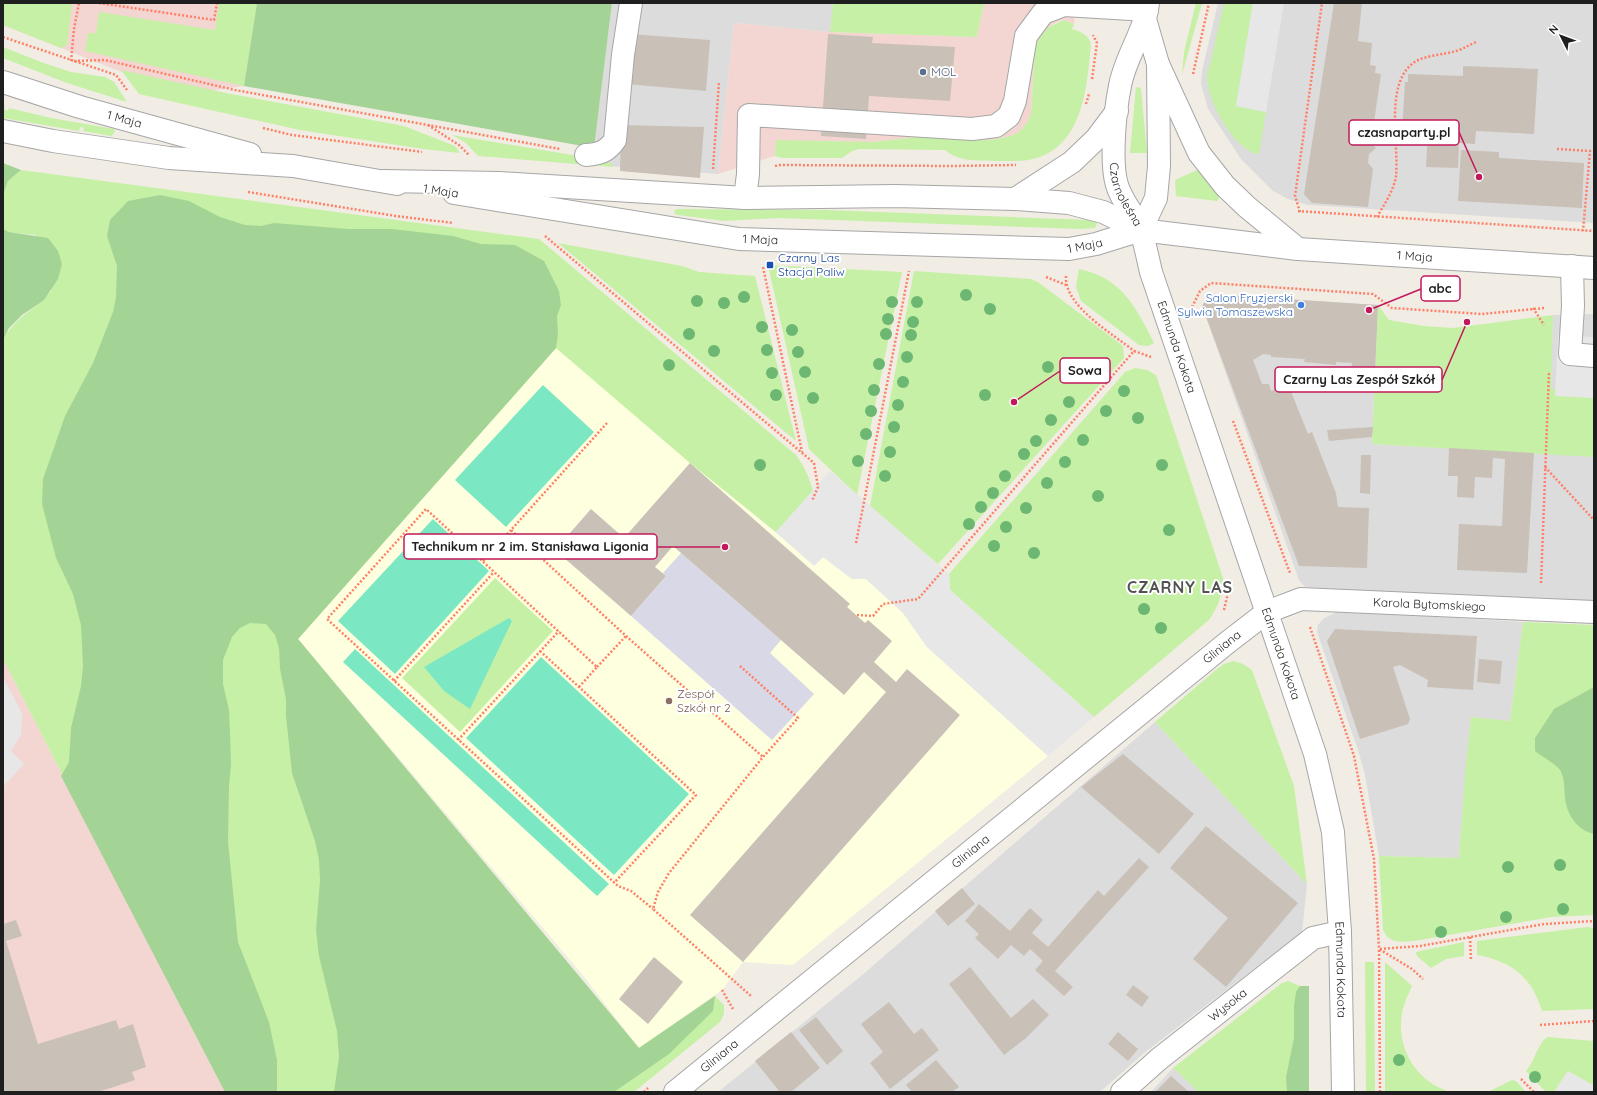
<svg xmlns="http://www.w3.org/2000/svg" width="1597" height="1095" font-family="Quicksand,sans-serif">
  <rect width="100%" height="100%" fill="#f1ede4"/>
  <!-- residential -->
  <g fill="#dddcdc">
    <polygon points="612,3 833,3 830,32 734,23 718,174 595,165 594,148"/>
    <polygon points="1218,3 1594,3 1594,223 1308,205 1288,199 1273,191 1241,159 1208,109 1201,84 1202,71"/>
    <polygon points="1210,294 1378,305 1372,444 1548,454 1553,315 1594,314 1594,604 1305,587 1299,580 1202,306"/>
    <polygon points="1340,611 1523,622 1510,721 1471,717 1459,858 1379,856 1365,775 1358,750 1317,632 1318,625 1324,618"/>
    <polygon points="1155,722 1307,884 1302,932 1144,1053 1100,1092 718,1092 861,976"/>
    <polygon points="1173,1068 1199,1092 1151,1092"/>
  </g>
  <!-- commercial -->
  <g fill="#f3d5d2">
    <polygon points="3,3 257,3 244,86 195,93 119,71 3,25"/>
    <polygon points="984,3 1076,3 1074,24 1064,20 1057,22 1049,27 1035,47 1031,114 1027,123 1019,132 1011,136 991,140 918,137 872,142 776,141 775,156 718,174 734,23 830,32 977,37"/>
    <polygon points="3,659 225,1092 3,1092"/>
  </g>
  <!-- education -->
  <polygon fill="#fdffdf" points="556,348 814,565 823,557 852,579 866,579 903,613 927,647 1048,756 793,965 743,962 722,990 639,1048 581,973 298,639"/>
  <!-- grass -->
  <g fill="#c6f0a5">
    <polygon points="3,3 72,3 67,45 61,48 3,25"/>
    <polygon points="219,3 257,3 244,86 85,51 88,33 96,33 99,12 215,30"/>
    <polygon points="833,3 984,3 977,37 830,32"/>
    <polygon points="1196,3 1202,3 1182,75 1184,52"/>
    <path d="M1224,3H1253L1236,106L1266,112L1259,154C1235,152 1207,100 1207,78C1207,71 1211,63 1212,57C1216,39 1220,21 1224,3Z"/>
    <path d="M1064,20L1074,24L1072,29C1081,32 1088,34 1091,44C1087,85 1084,143 1037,158C1024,162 1008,161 994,161C977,160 959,162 945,150L859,149L852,151L842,158H782L775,156L776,140L872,142L918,137L991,140L1011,136L1019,132L1027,123L1031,114L1035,47L1040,37L1049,27Z"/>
    <polygon points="3,47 41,62 71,72 105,77 114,82 127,102 67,83 3,58"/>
    <polygon points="121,70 226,93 404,126 455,146 460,153 423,149 300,130 139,94"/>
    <polygon points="1136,87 1141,88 1147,153 1130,153"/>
    <polygon points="3,105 5,106 4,109 8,111 9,108 51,118 114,129 115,132 111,136 83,131 84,128 80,127 79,131 3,118"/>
    <polygon points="452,135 608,161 614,167 478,156 466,143"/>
    <path d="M21,170L539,239L796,455C805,467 809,477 813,491L776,532L690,463L556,348L298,639L639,1048L715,996L724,1005V1014L720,1022L634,1092H225L3,659V340C16,316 34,311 51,291L36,235L8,232L3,229V195L8,181Z"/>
    <polygon points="1197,170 1218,193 1219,198 1217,201 1176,196 1175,180"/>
    <polygon points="677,209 827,210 1091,220 1095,221 1097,223 1095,228 1080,229 779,218 724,221 678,215 675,214 674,211"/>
    <polygon points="558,243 682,266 699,272 755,276 796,441"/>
    <polygon points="768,265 902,272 857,495 809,449"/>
    <path d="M1079,269C1122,278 1136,307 1154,343L1148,346L1139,345L1081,301L1076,287Z"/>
    <polygon points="914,271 1031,279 1038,282 1123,346 1124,358 938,564 870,506"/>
    <polygon points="1378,305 1389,320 1424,326 1453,328 1553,315 1551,389 1594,392 1594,457 1372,444"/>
    <path d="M1135,368L1147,370L1156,375L1223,578C1223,594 1218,607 1209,620L1094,717L950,590L949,574L1125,372Z"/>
    <polygon points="495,578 553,631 460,732 402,678"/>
    <path d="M1523,622L1594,625V915L1551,917L1414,941C1400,942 1390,944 1383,930L1379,856L1459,858L1465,774L1471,717L1510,721Z"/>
    <polygon points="1233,661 1243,664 1252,670 1294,786 1307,884 1155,722 1217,669 1224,664"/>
    <path d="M1587,927L1594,928V1009L1542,1011C1532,977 1511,961 1477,955V941Z"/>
    <polygon points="1464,942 1464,956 1446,959 1431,968 1417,956 1416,952"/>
    <polygon points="1365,962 1374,962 1375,1092 1366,1092"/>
    <path d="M1385,962L1412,986C1407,997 1401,1010 1401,1023C1400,1055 1420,1084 1451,1092H1385Z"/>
    <polygon points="1288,981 1300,986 1309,986 1309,1092 1199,1092 1173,1068 1282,983"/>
    <path d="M1547,1037L1594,1041V1086L1568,1071L1554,1092H1546L1526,1071C1535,1061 1537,1045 1547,1037Z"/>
    <polygon points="1512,1080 1516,1081 1526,1092 1488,1092"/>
  </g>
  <!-- forest -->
  <g fill="#a4d495">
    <polygon points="257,3 612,3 594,148 244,86"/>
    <polygon points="3,163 21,170 8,181 3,195"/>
    <polygon points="160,195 189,201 220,217 245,225 261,226 274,223 349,229 392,229 453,236 481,244 515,245 544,261 559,291 561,305 557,316 558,334 556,348 298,639 639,1048 715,996 713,1011 669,1054 614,1092 334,1092 339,1057 337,1031 319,956 316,930 320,880 319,860 315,841 292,773 286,716 286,699 280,669 279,648 275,635 266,624 250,623 240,628 232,637 223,660 223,684 229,710 230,733 231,764 229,787 228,841 238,942 269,1022 277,1060 277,1092 225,1092 61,776 69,762 71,728 81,686 83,666 81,625 73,594 56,558 42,504 43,479 65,416 93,363 113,312 116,297 117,266 107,236 110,220 128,201"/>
    <polygon points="3,229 9,232 48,238 58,251 62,264 58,279 44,300 22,315 9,328 3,340"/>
    <path d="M1594,687V834C1577,830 1567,815 1565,798C1564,789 1565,778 1560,770C1555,763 1542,757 1535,751V738L1554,709Z"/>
    <polygon points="1300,986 1309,986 1309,1092 1287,1092 1286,1077 1294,1038 1294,1006 1296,992"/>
  </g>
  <!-- pitch -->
  <g fill="#7be8c3">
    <polygon points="543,385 594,432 506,527 455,480"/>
    <polygon points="433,519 489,571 395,674 338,621"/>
    <polygon points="509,618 512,621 470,709 444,691 424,667"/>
    <polygon points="355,649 609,884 597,896 343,662"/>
    <polygon points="541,657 689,794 614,875 466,738"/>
  </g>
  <!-- parking -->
  <g fill="#e7e7e7">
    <polygon points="1253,3 1284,3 1266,112 1236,106"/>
    <polygon points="1558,335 1594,337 1594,398 1555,396"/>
    <polygon points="830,471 949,574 950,590 1094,717 1048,756 927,647 903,613 866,579 852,579 823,557 814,566 776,532"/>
    <polygon points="3,677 22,713 21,735 11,751 24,764 3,787"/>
    <polygon points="1568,1071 1594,1086 1594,1092 1554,1092"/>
  </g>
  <!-- plaza -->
  <polygon fill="#d9d8e7" points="681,553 781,640 770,653 814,694 772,740 631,616 666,576 663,573"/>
  <!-- building -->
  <g fill="#c9c0b7">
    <polygon points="1334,3 1362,3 1358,41 1372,43 1370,65 1376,66 1375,73 1381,74 1371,143 1376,148 1369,154 1368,163 1373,169 1368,207 1312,203 1304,194"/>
    <polygon points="630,34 710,40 706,91 626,84"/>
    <polygon points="828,34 873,37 872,43 955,47 950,101 869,96 866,139 821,136"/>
    <polygon points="1463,66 1538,69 1534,134 1476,131 1475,144 1459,143 1458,168 1426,167 1428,133 1402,132 1405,82 1408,82 1408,74 1463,76"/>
    <polygon points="621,125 704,127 700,178 620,171"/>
    <polygon points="1461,150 1499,152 1499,158 1584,163 1582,208 1458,201"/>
    <polygon points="1210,294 1378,305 1375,373 1351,371 1352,363 1336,362 1336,365 1304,362 1305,359 1271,357 1271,355 1263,354 1253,360 1262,384 1269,384 1271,391 1288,384 1308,434 1312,432 1336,493 1338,507 1369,508 1367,568 1299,566 1202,306"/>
    <polygon points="1373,427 1372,437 1329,441 1327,430"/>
    <polygon points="1449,448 1534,453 1527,573 1457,570 1459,524 1502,526 1505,459 1493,458 1492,478 1475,477 1474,498 1457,497 1458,476 1448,476"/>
    <polygon points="1361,455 1371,455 1370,494 1360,493"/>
    <polygon points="690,463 850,604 847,607 865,623 868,620 892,641 874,662 896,682 907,669 960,715 743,962 690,915 886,692 864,672 844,695 673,546 655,567 666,576 631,616 555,550 591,509 624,538"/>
    <polygon points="1335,629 1477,636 1473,690 1427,687 1428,680 1400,665 1393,667 1410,719 1408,724 1360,739 1327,641"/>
    <polygon points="1479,659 1502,661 1500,684 1477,682"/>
    <polygon points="1123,754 1194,814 1159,854 1081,787"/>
    <polygon points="1206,826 1298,903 1226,987 1193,959 1228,918 1170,868"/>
    <polygon points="1139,858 1149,867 1055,971 1073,987 1064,996 1035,970 1043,961 1030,949 1024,956 1011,945 998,959 975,938 979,934 965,921 979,904 1010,931 1030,908 1043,920 1032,933 1048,947 1098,890 1104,896"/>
    <polygon points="962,888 975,904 948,926 935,911"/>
    <polygon points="16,920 22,936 6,941 38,1044 116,1020 119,1029 133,1024 146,1067 132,1072 135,1080 98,1092 3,1092 3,924"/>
    <polygon points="654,957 683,982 648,1024 619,999"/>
    <polygon points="970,967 1011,1018 1033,999 1049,1015 1026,1038 1004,1055 949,984"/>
    <polygon points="1133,985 1149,997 1142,1007 1126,995"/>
    <polygon points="889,1002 914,1034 922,1028 939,1050 890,1089 870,1063 883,1052 861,1024"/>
    <polygon points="816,1017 843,1051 827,1065 799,1030"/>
    <polygon points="791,1032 820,1068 791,1092 780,1092 755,1061"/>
    <polygon points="1118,1032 1138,1049 1128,1061 1108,1044"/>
    <polygon points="936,1060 959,1087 952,1092 912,1092 906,1085"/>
    <polygon points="1171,1076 1189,1092 1155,1092"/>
  </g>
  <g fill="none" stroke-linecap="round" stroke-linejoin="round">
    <defs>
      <g id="minor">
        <path id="s1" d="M1148,3C1145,32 1125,57 1120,86C1115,110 1110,162 1117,185C1122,202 1135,215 1141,231C1145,244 1148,259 1151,272L1315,754L1333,832L1340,932L1343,1092"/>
        <polyline points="1158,64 1199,153 1225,186 1247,207 1298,249"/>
        <path id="s2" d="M3,82L80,107L250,154"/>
        <polyline points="3,131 53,141 169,158 293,166 397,184"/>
        <path d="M586,155C599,154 607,152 615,140L623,55L631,3"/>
        <path id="s3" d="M383,181L499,183L745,198L895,196L1015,199L1069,203L1103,212L1141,230L1298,249L1594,268"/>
        <path id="s4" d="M454,193L739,239L1069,249L1096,244L1141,230"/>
        <polyline points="745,198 748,174 749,115 972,129 996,126 1009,116 1015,101 1026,36 1043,13 1064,5 1147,10"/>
        <polyline points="1015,199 1072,162 1096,139 1117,111"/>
        <polyline points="1141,230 1156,198 1159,166 1158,64 1145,19"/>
        <polyline points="1572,266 1573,306 1570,354 1594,356"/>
        <path id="s5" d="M675,1092L1228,642L1267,612L1301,599L1594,612"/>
        <path id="s6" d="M1122,1092L1159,1059L1313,938L1340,932"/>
      </g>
    </defs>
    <!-- minor casing -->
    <use href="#minor" stroke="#a6a6a6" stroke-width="24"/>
    <!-- path -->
    <g stroke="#ff7f67" stroke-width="2.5" stroke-dasharray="2 2" stroke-linecap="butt">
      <polyline points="99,3 214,20 217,3"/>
      <polyline points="3,37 116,75 127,90"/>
      <polyline points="71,61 74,29 79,3"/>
      <polyline points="74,61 105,60 235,90 560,149"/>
      <polyline points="1193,74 1209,3"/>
      <polyline points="1092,79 1097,43 1093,35"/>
      <polyline points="1086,104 1089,94"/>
      <polyline points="428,125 459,145 469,155"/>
      <polyline points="263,128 292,135 422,152"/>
      <polyline points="1557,149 1590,151 1583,231"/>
      <polyline points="775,166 780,165 952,166 1016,165"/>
      <polyline points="713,169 719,82"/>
      <polyline points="248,192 396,216 453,223"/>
      <polyline points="1298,211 1594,231"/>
      <polyline points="1300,212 1295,196 1322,3"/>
      <path d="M1377,217C1384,205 1394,190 1396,176C1399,143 1385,86 1412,64C1422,55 1444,55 1456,51C1463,49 1469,45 1476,42"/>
      <polyline points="545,236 814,463 818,487 812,501"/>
      <polyline points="763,267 802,452"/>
      <path d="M1066,276C1064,306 1113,334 1134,351"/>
      <polyline points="1046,277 1066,285"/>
      <polyline points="1192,307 1200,291 1211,283 1373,294 1392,308 1482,314 1545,308"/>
      <polyline points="1533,308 1544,325"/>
      <polyline points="1233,421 1290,573"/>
      <polyline points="607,423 511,530 626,636 763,757"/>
      <polyline points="1545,467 1594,520"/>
      <polyline points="856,543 909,271"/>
      <polyline points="483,561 511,530"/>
      <polyline points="1541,583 1549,372"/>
      <polyline points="1224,610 1229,589"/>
      <polyline points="857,615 873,616 883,604 918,599 1134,351 1151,357"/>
      <polyline points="1310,627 1354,756 1374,859 1379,949 1412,969 1423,979"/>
      <polyline points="540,651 696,795 614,883"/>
      <polyline points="740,666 798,718 763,757 669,873 658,892 653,909 751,996"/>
      <polyline points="597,667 626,636"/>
      <polyline points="394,681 494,572"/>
      <polyline points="579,687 597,667 426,509 327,619 618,886 631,891 653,909"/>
      <polyline points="458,740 559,631"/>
      <polyline points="1470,937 1471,961"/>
      <polyline points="722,990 733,1009"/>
      <polyline points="1540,1025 1594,1021"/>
      <polyline points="1521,1079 1534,1092"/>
      <polyline points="644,1092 648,1088"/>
      <polyline points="1380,1092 1379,949 1420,946 1544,924 1594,921"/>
    </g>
    <!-- minor -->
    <use href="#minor" stroke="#fff" stroke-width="22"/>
  </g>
  <!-- trees -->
  <g fill="#6cb771">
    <circle cx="966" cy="295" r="6"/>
    <circle cx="744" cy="297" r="6"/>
    <circle cx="697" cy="301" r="6"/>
    <circle cx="892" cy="302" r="6"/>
    <circle cx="917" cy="302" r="6"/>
    <circle cx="724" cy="303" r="6"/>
    <circle cx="990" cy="309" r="6"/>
    <circle cx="888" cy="319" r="6"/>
    <circle cx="913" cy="322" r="6"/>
    <circle cx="762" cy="327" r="6"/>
    <circle cx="792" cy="330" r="6"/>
    <circle cx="689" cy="334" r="6"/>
    <circle cx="886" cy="334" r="6"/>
    <circle cx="911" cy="335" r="6"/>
    <circle cx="767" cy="350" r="6"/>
    <circle cx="714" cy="351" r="6"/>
    <circle cx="798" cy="352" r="6"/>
    <circle cx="907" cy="357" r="6"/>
    <circle cx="879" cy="364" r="6"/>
    <circle cx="669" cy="365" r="6"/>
    <circle cx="1048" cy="367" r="6"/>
    <circle cx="805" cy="372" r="6"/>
    <circle cx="772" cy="373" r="6"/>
    <circle cx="903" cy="382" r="6"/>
    <circle cx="874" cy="390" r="6"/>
    <circle cx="1124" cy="391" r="6"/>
    <circle cx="776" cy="395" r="6"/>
    <circle cx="985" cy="395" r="6"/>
    <circle cx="813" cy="398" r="6"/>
    <circle cx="1069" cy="402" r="6"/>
    <circle cx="898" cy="405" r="6"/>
    <circle cx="871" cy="411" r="6"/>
    <circle cx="1106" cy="411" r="6"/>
    <circle cx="1138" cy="418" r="6"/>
    <circle cx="1051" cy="420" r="6"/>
    <circle cx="894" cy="427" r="6"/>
    <circle cx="866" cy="434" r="6"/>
    <circle cx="1083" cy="440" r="6"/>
    <circle cx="1036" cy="441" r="6"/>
    <circle cx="890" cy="452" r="6"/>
    <circle cx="1024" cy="454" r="6"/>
    <circle cx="858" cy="461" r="6"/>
    <circle cx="1065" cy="462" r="6"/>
    <circle cx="760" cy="465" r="6"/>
    <circle cx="1162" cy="465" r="6"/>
    <circle cx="885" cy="476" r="6"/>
    <circle cx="1005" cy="476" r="6"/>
    <circle cx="1047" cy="483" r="6"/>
    <circle cx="993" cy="493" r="6"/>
    <circle cx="1098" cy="496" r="6"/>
    <circle cx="981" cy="507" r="6"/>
    <circle cx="1026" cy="508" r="6"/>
    <circle cx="969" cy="524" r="6"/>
    <circle cx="1006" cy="527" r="6"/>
    <circle cx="1169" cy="530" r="6"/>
    <circle cx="994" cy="546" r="6"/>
    <circle cx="1034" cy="553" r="6"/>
    <circle cx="1144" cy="609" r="6"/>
    <circle cx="1161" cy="628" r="6"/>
    <circle cx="1560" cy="865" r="6"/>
    <circle cx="1508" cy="867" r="6"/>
    <circle cx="1563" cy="909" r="6"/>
    <circle cx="1506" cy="917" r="6"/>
    <circle cx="1441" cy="932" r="6"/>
    <circle cx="1399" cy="1060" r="6"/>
    <circle cx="1535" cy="1077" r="6"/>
  </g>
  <!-- markers -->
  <circle fill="#5c6f8a" stroke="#fff" stroke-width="1.5" cx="923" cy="72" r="4"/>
  <rect fill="#1a4fb4" stroke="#fff" stroke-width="1.5" x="766" y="261" width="8" height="8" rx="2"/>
  <circle fill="#3f7fe0" stroke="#fff" stroke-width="1.5" cx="1301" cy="305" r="4"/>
  <circle fill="#8d6e63" stroke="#fff" stroke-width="1.5" cx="669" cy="701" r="4"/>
  <g text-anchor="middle" stroke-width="4" stroke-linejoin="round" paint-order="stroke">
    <!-- service labels -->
    <g font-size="12" fill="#4e5e75" stroke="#fff" text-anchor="start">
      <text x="931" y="76">MOL</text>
    </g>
    <!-- street labels -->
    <g font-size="12" fill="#1f1f1f" stroke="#fff">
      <text dy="4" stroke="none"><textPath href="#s2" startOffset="127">1 Maja</textPath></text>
      <text transform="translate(441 191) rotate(9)" y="4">1 Maja</text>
      <text dy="4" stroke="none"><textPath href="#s1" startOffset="199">Czarnoleśna</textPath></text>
      <text dy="4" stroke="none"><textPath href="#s4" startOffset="310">1 Maja</textPath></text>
      <text dy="4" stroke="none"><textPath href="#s4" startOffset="635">1 Maja</textPath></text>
      <text dy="4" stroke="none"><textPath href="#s3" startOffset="1039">1 Maja</textPath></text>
      <text dy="4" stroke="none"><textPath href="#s1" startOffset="361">Edmunda Kokota</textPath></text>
      <text dy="4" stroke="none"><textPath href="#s5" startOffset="927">Karola Bytomskiego</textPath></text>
      <text dy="4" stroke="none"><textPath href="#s5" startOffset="705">Gliniana</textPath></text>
      <text dy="4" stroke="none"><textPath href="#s1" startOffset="685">Edmunda Kokota</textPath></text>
      <text dy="4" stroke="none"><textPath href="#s5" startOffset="381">Gliniana</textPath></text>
      <text dy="4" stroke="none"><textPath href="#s1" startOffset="1009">Edmunda Kokota</textPath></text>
      <text dy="4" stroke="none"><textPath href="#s6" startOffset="137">Wysoka</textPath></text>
      <text dy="4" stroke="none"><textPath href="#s5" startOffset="57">Gliniana</textPath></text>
    </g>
    <!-- transit labels -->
    <g font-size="12" fill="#164399" stroke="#fff" text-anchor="start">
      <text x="778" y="262">Czarny Las<tspan x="778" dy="14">Stacja Paliw</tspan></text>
    </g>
    <!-- shop labels -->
    <g font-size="12" fill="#366cbe" stroke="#fff" text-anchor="end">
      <text x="1293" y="302">Salon Fryzjerski<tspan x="1293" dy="14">Sylwia Tomaszewska</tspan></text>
    </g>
    <!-- education labels -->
    <g font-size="12" fill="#785e54" stroke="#fff" text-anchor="start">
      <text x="677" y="698">Zespół<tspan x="677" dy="14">Szkół nr 2</tspan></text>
    </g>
    <!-- district labels -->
    <g font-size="16" font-weight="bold" letter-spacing="1" fill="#525252" stroke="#fff">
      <text x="1180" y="593">CZARNY LAS</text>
    </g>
  </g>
  <!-- callouts -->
  <path fill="none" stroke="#c2185b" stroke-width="1.5" d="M1479 177L1459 132M1369 310L1421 289M1014 402L1060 371M1467 322L1442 380M725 547L657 547"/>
  <g fill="#c2185b" stroke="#fff" stroke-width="1.5">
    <circle cx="1479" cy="177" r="4"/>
    <circle cx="1369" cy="310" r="4"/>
    <circle cx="1014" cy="402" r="4"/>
    <circle cx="1467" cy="322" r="4"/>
    <circle cx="725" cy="547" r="4"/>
  </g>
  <g fill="#fff" stroke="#c2185b" stroke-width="1.5">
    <rect x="1349" y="120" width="110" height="25" rx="4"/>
    <rect x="1421" y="276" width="39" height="25" rx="4"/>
    <rect x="1060" y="358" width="50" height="25" rx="4"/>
    <rect x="1275" y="367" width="167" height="25" rx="4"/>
    <rect x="404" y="534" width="253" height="25" rx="4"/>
  </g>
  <g font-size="13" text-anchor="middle" font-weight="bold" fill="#1f1f1f">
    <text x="1404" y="137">czasnaparty.pl</text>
    <text x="1440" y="293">abc</text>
    <text x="1085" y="375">Sowa</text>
    <text x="1359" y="384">Czarny Las Zespół Szkół</text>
    <text x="530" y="551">Technikum nr 2 im. Stanisława Ligonia</text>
  </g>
  <!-- border -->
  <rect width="1597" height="1095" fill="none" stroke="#1f1f1f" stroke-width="8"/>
  <!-- north arrow -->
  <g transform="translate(1561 36) rotate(312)" stroke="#ffffff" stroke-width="3" paint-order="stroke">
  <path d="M0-3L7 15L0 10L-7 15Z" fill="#1f1f1f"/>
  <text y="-6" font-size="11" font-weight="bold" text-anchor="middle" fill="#1f1f1f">N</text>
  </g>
</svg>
